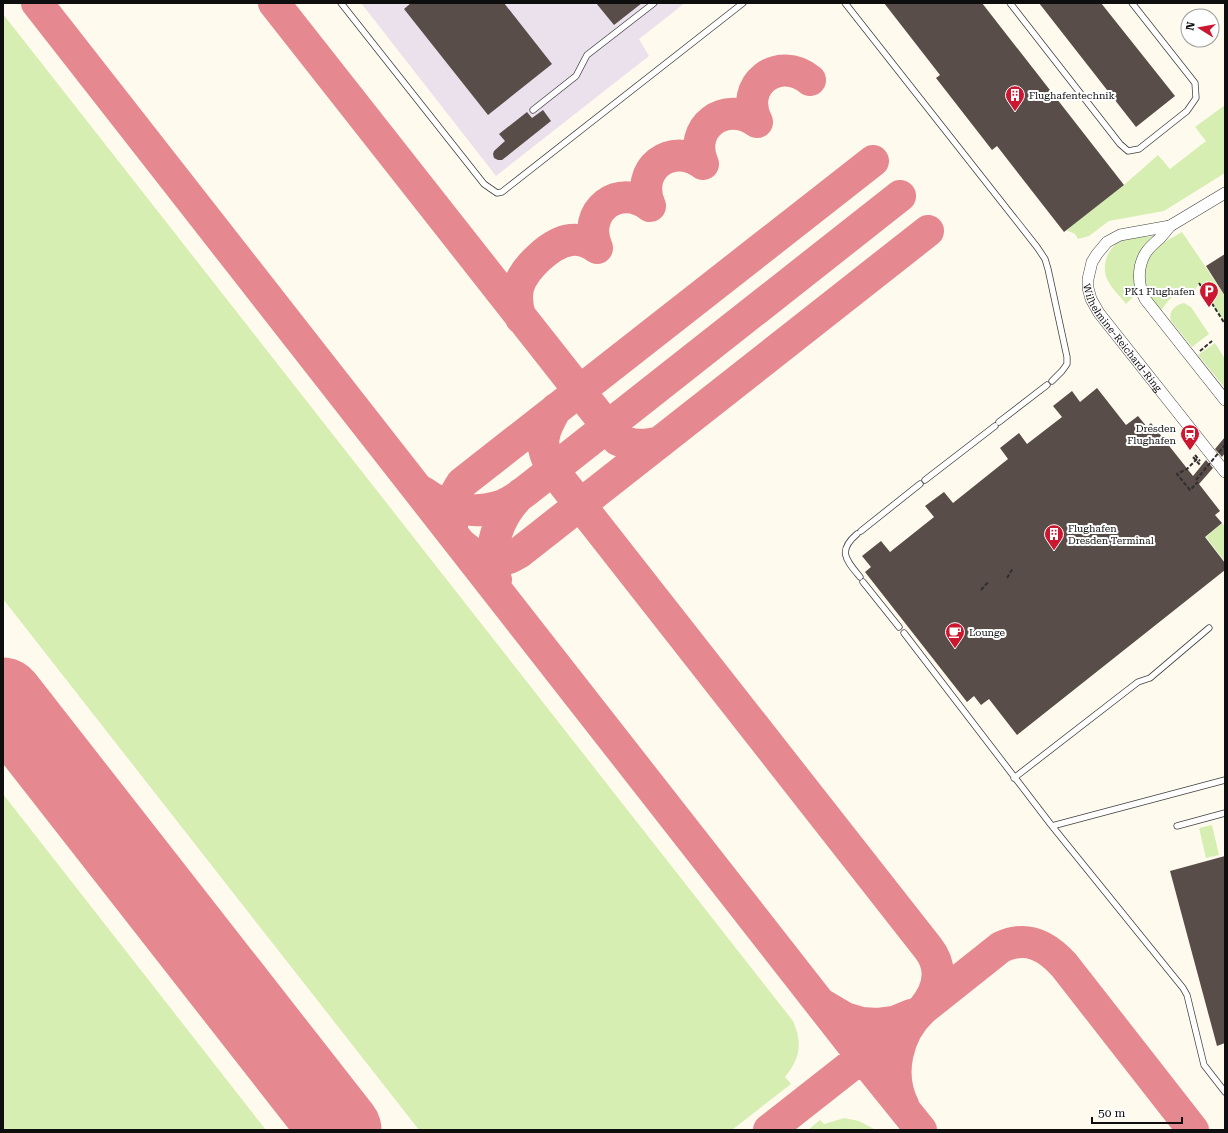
<svg xmlns="http://www.w3.org/2000/svg" width="1228" height="1133" font-family="'Roboto Serif',serif">
	<style>
		.industrial { fill: #ebe1ed }
		.green { fill: #d7eeb3 }
		.lines { fill: none; stroke-linecap: round; stroke-linejoin: round }
		.taxiway { stroke: #e6888f; stroke-width: 32 }
		.runway { stroke: #e6888f; stroke-width: 81 }
		.building { fill: #584d49 }
		.service-casing { stroke: #414141; stroke-width: 7 }
		.minor-casing { stroke: #414141; stroke-width: 12 }
		.path { stroke: #303030; stroke-width: 2; stroke-dasharray: 4 2; stroke-linecap: butt }
		.service { stroke: #fff; stroke-width: 5.5 }
		.minor { stroke: #fff; stroke-width: 11 }
		.path-bridge { stroke: #303030; stroke-width: 2; stroke-dasharray: 4 2; stroke-linecap: butt }
		.labels { text-anchor: middle; stroke-width: 4; stroke-linejoin: round; paint-order: stroke }
		.poi-label { font-size: 10px; fill: #0e0e0e; stroke: #fff; text-anchor: start }
		.street-label { font-size: 10px; fill: #0e0e0e; stroke: #fff }
	</style>
	<rect width="100%" height="100%" fill="#fffaee"/>
	<path class="industrial" d="M361 3H685L639 39 649 56 496 176Z"/>
	<path class="green" d="M3 14 793 1021C803 1044 800 1058 785 1077L791 1084 732 1130H419L3 599Z
		M1225 105V173L1164 211 1109 221 1089 236 1078 239 1075 234 1066 230 1124 185 1158 155 1170 169 1206 141 1195 127Z
		M1182 232 1205 266 1225 297V323L1199 283 1193 294C1174 290 1170 298 1160 312 1156 307 1150 301 1147 295 1139 277 1145 257 1160 245 1167 240 1175 236 1182 232Z
		M1155 236 1135 270 1133 297 1126 304C1120 296 1111 288 1107 279 1101 265 1108 247 1121 241 1130 237 1146 237 1155 236Z
		M1184 303 1191 307 1209 334 1192 347 1171 321C1168 311 1175 305 1184 303Z
		M1215 343 1225 359V388L1198 355Z
		M1222 523 1225 527V562L1206 537Z
		M3 794 266 1130H3Z
		M1212 825 1219 855 1206 858 1199 828Z
		M844 1118 859 1121 876 1130H808L820 1120 824 1124Z"/>
	<g class="lines">
		<path class="taxiway" d="M37 3 862 1057 921 1130
			M274 3 618 440C634 446 644 446 660 442
			M757 122C738 85 779 54 810 80
			M703 164C687 128 725 99 757 122
			M650 206C634 170 671 140 703 164
			M597 248C581 211 619 182 650 206
			M521 318C517 308 516 298 518 288 523 269 551 242 571 240 581 239 589 242 597 248
			M556 409C542 433 538 444 552 469L928 948C944 968 939 990 923 1009L769 1130
			M423 492C443 507 472 515 497 507 508 504 518 497 527 490L900 196
			M452 527C449 509 452 498 462 483L873 161
			M462 545C475 557 492 564 509 558 513 556 517 554 520 552L928 231
			M496 580C487 549 497 517 521 494
			M823 1005 845 1018 862 1023 878 1024 894 1022 911 1015
			M904 1107C887 1074 897 1033 923 1009L1001 947C1027 935 1047 946 1064 965L1193 1130"/>
		<path class="runway" d="M3 698 341 1130"/>
	</g>
	<path class="building" d="M411 3H504L552 64 488 115 404 9Z
		M596 3H642L614 25Z
		M884 3H982L1124 185 1064 232 997 146 992 150 936 78 940 75Z
		M1039 3H1101L1175 96 1136 127Z
		M543 110 551 121 502 160H498L494 158 493 154 494 151 505 141 499 134 527 112 532 118Z
		M1225 254V296L1206 266Z
		M1097 388 1126 425 1138 416 1147 427 1151 423 1193 476 1206 460 1213 468 1199 484 1220 511 1215 515 1222 523 1205 537 1225 563V570L1017 735 989 699 981 705 974 696 967 702 865 572 871 567 862 556 881 541 890 552 934 517 925 506 944 492 953 503 1008 459 1000 448 1019 433 1027 444 1062 417 1053 406 1072 391 1080 402Z
		M1225 437V453L1222 457 1215 449Z
		M1225 856V1043L1217 1046 1170 871Z"/>
	<g class="lines">
		<g class="service-casing">
			<path id="service" d="M341 3 484 184 497 193 502 192 507 188 743 3
				M845 3 1037 247 1045 259 1048 269 1067 357V364L1062 371 1052 381
				M1010 3 1120 144 1128 151 1139 149 1187 111 1196 98 1195 83 1132 3
				M533 110 576 76 587 55 654 3
				M999 422 1047 385
				M925 480 995 426
				M861 531 920 484
				M857 534C837 551 846 560 860 577
				M863 582 899 627
				M904 633 1052 826 1183 988 1187 995 1204 1065 1225 1092
				M1014 778 1138 682 1150 678 1209 628
				M1052 826 1225 780
				M1177 826 1225 813"/>
		</g>
		<g class="minor-casing">
			<g id="minor">
				<path id="s1" d="M1225 193 1170 226 1120 235 1107 242 1097 254 1092 262 1088 279V288L1091 299 1099 313 1225 472"/>
				<path d="M1170 226C1167 230 1164 234 1160 238 1155 243 1149 247 1145 254 1137 268 1138 286 1145 299L1225 400"/>
			</g>
		</g>
		<path class="path" d="M1199 283 1225 324
			M1200 351 1212 341
			M1195 455 1200 461
			M1193 457 1201 466
			M1197 459 1187 469 1177 474 1190 490 1198 482
			M1007 578 1013 568
			M981 590 989 581"/>
		<use href="#service" class="service"/>
		<use href="#minor" class="minor"/>
		<path class="path-bridge" d="M1196 480 1225 445"/>
	</g>
	<defs>
		<g id="building-pin" transform="scale(1)"><path d="M0 17L-7.5 6A9.5 9.5 0 1 1 7.5 6Z" fill="#cc1730" stroke="#fff"/><path d="M-4-6H4V6H1V3H-1V6H-4ZM-2.5-4.3h1.7v1.8h-1.7ZM.8-4.3h1.7v1.8H.8ZM-2.5-1h1.7V.8h-1.7ZM.8-1h1.7V.8H.8Z" fill="#fff"/></g>
		<g id="parking-pin" transform="scale(1)"><path d="M0 17L-7.5 6A9.5 9.5 0 1 1 7.5 6Z" fill="#cc1730" stroke="#fff"/><path d="M-3.5-5.5H1a3.5 3.5 0 0 1 0 7H-1V5.5H-3.5ZM-1-3.4V-.6H.8a1.4 1.4 0 0 0 0-2.8Z" fill="#fff"/></g>
		<g id="station-pin" transform="scale(1)"><path d="M0 17L-7.5 6A9.5 9.5 0 1 1 7.5 6Z" fill="#cc1730" stroke="#fff"/><path d="M-3-6H3Q5-6 5-4V2Q5 4 3 4L4.5 6H3L1.5 4h-3L-3 6H-4.5L-3 4Q-5 4-5 2V-4Q-5-6-3-6ZM-3.5-4v3h7v-3ZM-3.5 1v1.5H-2V1ZM2 1v1.5H3.5V1Z" fill="#fff"/></g>
		<g id="cafe-pin" transform="scale(1)"><path d="M0 17L-7.5 6A9.5 9.5 0 1 1 7.5 6Z" fill="#cc1730" stroke="#fff"/><path d="M-5.5-4.5H6V0H3Q3 3.5 0 3.5H-2.5Q-5.5 3.5-5.5 0ZM3-3.2v2h1.7v-2ZM-6 4.5H4V6H-6Z" fill="#fff"/></g>
	</defs>
	<g fill-rule="evenodd">
		<use href="#building-pin" x="1015" y="95"/>
		<use href="#parking-pin" x="1209" y="291"/>
		<use href="#station-pin" x="1190" y="434"/>
		<use href="#building-pin" x="1054" y="534"/>
		<use href="#cafe-pin" x="955" y="632"/>
	</g>
	<g class="labels">
		<g class="poi-label">
			<text x="1029" y="99">Flughafentechnik</text>
			<text x="1195" y="295" text-anchor="end">PK1 Flughafen</text>
			<text x="1176" y="432" text-anchor="end">Dresden<tspan x="1176" dy="12">Flughafen</tspan></text>
			<text x="1068" y="532">Flughafen<tspan x="1068" dy="12">Dresden Terminal</tspan></text>
			<text x="969" y="636">Lounge</text>
		</g>
		<g class="street-label">
			<text dy="4" stroke="none"><textPath href="#s1" startOffset="242">Wilhelmine-Reichard-Ring</textPath></text>
		</g>
	</g>
	<rect width="1228" height="1133" fill="none" stroke="#0e0e0e" stroke-width="8"/>
	<g transform="translate(1200 28) rotate(281)"><circle r="19" fill="#ffffff" stroke="#9f9f9f"/>
	<path d="M0-3L7 15L0 10L-7 15Z" fill="#cc1730"/>
	<text y="-6" font-size="11" font-weight="bold" text-anchor="middle" fill="#0e0e0e">N</text>
	</g>
	<path d="M1092 1117v6h90v-6" fill="none" stroke="#0e0e0e" stroke-width="2"/>
	<text x="1098" y="1117" font-size="12" fill="#0e0e0e" stroke="#ffffff" stroke-width="3" paint-order="stroke">50 m</text>
</svg>
